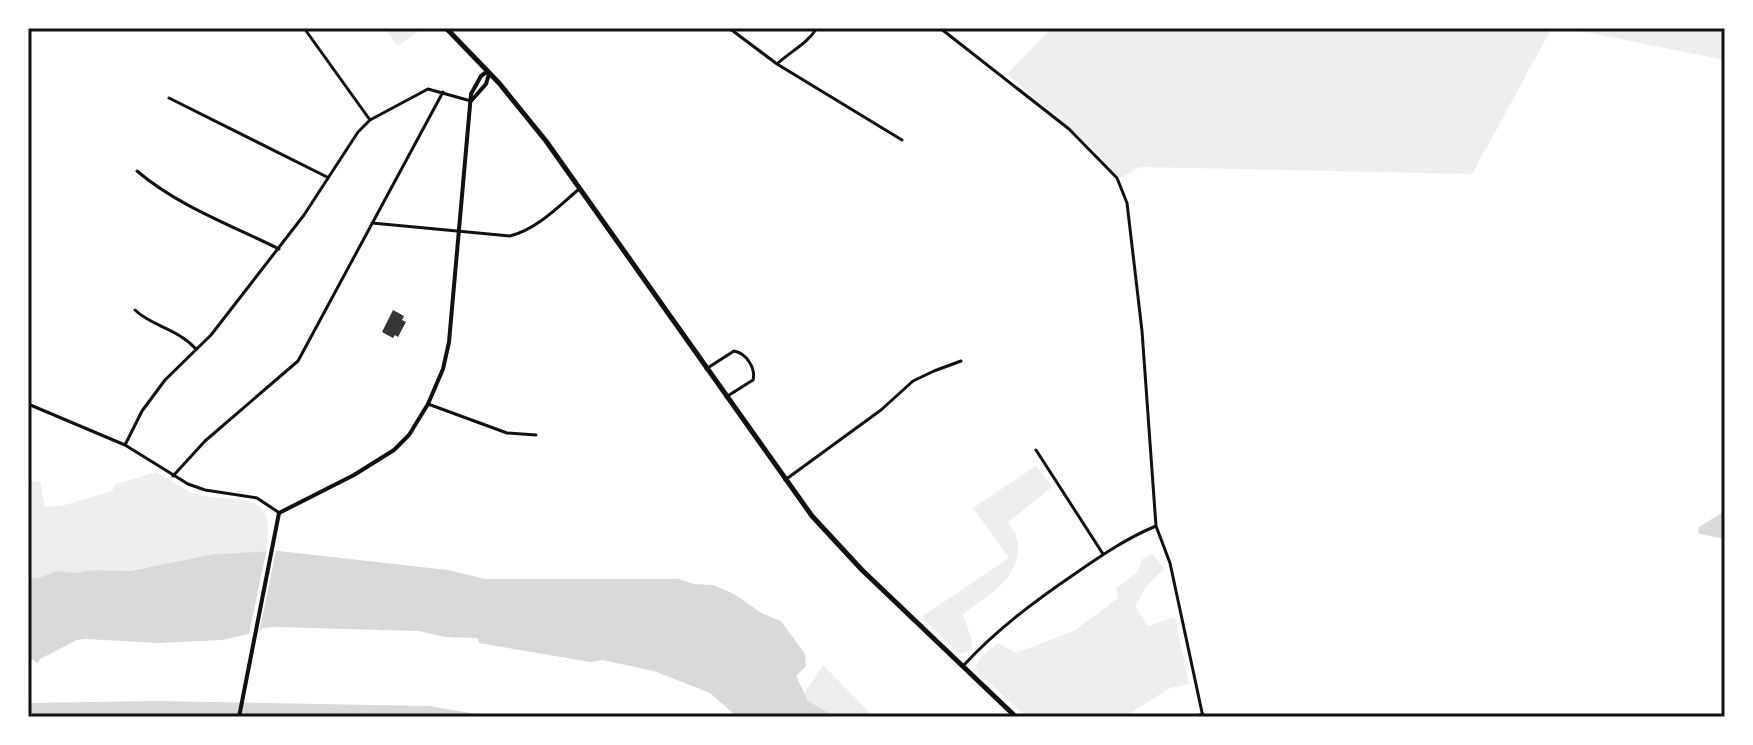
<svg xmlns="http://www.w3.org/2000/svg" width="1753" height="745" font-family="Inter,sans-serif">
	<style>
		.green { fill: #eee }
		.water { fill: #d9d9d9 }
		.pier { fill: #fff }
		.building { fill: #353535 }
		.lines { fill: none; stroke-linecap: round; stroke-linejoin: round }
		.minor { stroke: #111; stroke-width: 3 }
		.tertiary { stroke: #111; stroke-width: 4 }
		.secondary { stroke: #111; stroke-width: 5 }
		.neatline { fill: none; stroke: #111; stroke-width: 3 }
	</style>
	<rect width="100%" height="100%" fill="#fff"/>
	<path class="green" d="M384 28H415L419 31 398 46Z
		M1052 28H1552L1472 174 1140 167 1120 178 1100 155 1007 74Z
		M1566 28H1725V60Z
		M1036 466 1052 487 1008 522C1011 527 1016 534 1017 539 1024 577 988 595 963 614L972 641 971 650 960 654 924 620 923 616 1009 558 973 508Z
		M157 472C168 478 179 487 190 492 233 507 279 483 266 552L214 554 129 571 93 570 74 573 57 571 41 577 28 579V482L40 481 45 507 65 505 112 491 116 484Z
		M1153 554 1164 569 1149 583 1135 606 1148 626 1175 617 1189 684 1170 688 1124 717H1027L979 674 975 667 981 657 998 643 1016 653 1074 631 1118 598 1116 588 1138 572 1142 559Z
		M823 665 874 717H836L808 701 804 694Z"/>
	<path class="water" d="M1725 511V539L1700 534 1698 531 1699 527Z
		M279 551 448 570 485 579H678L694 584 713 585 734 594 763 614 781 621 805 654 806 666 796 676 808 701 836 717H737L710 693 654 671 602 660 590 662 479 643 478 638 445 637 419 631 276 627 262 628 261 631 222 640 159 643 85 639 77 640 40 659 38 663 28 657V579L41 577 57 571 74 573 93 570 130 571 214 554Z
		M154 701 429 706 495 717H28V703Z"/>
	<path class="pier" d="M277 547 259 633 249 634 267 548Z"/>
	<path class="building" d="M393 310 404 316 402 320 406 322 398 337 395 335 393 338 382 332Z"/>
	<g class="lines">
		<path class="minor" d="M304 28 370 120
			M729 28 777 64 902 140
			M940 28 1069 129 1117 178 1127 203 1142 331 1156 526 1170 563 1203 717
			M777 64C791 51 807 44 817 28
			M169 98 327 177
			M137 171C178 206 231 225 279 249
			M372 223 510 236C537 229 558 207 579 189
			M135 310C151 326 177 328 196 349
			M706 369 734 351C746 353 756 368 753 380L726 397
			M28 404 125 445 188 484 205 490 257 498 278 512
			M428 404 507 433 536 435
			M125 445 142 411 165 380 211 335 304 215 358 132 370 120 428 89 471 101
			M1036 450 1103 554
			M173 476 205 441 298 361 443 92
			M785 480 881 410 913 381 934 371 961 361
			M963 666C997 629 1035 601 1076 573 1102 555 1127 538 1156 526
			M1194 717 1203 714"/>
		<path class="tertiary" d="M471 101 486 84 489 74
			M239 717 279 513 354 475 394 450 409 435 428 404 443 369 449 342 471 94 481 76 488 71"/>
		<path class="secondary" d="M446 28 499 83 546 141 812 516 862 570 1016 717"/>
	</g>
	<rect width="1753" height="745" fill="none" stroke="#ffffff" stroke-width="60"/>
	<rect x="30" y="30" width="1693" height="685" class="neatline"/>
</svg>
